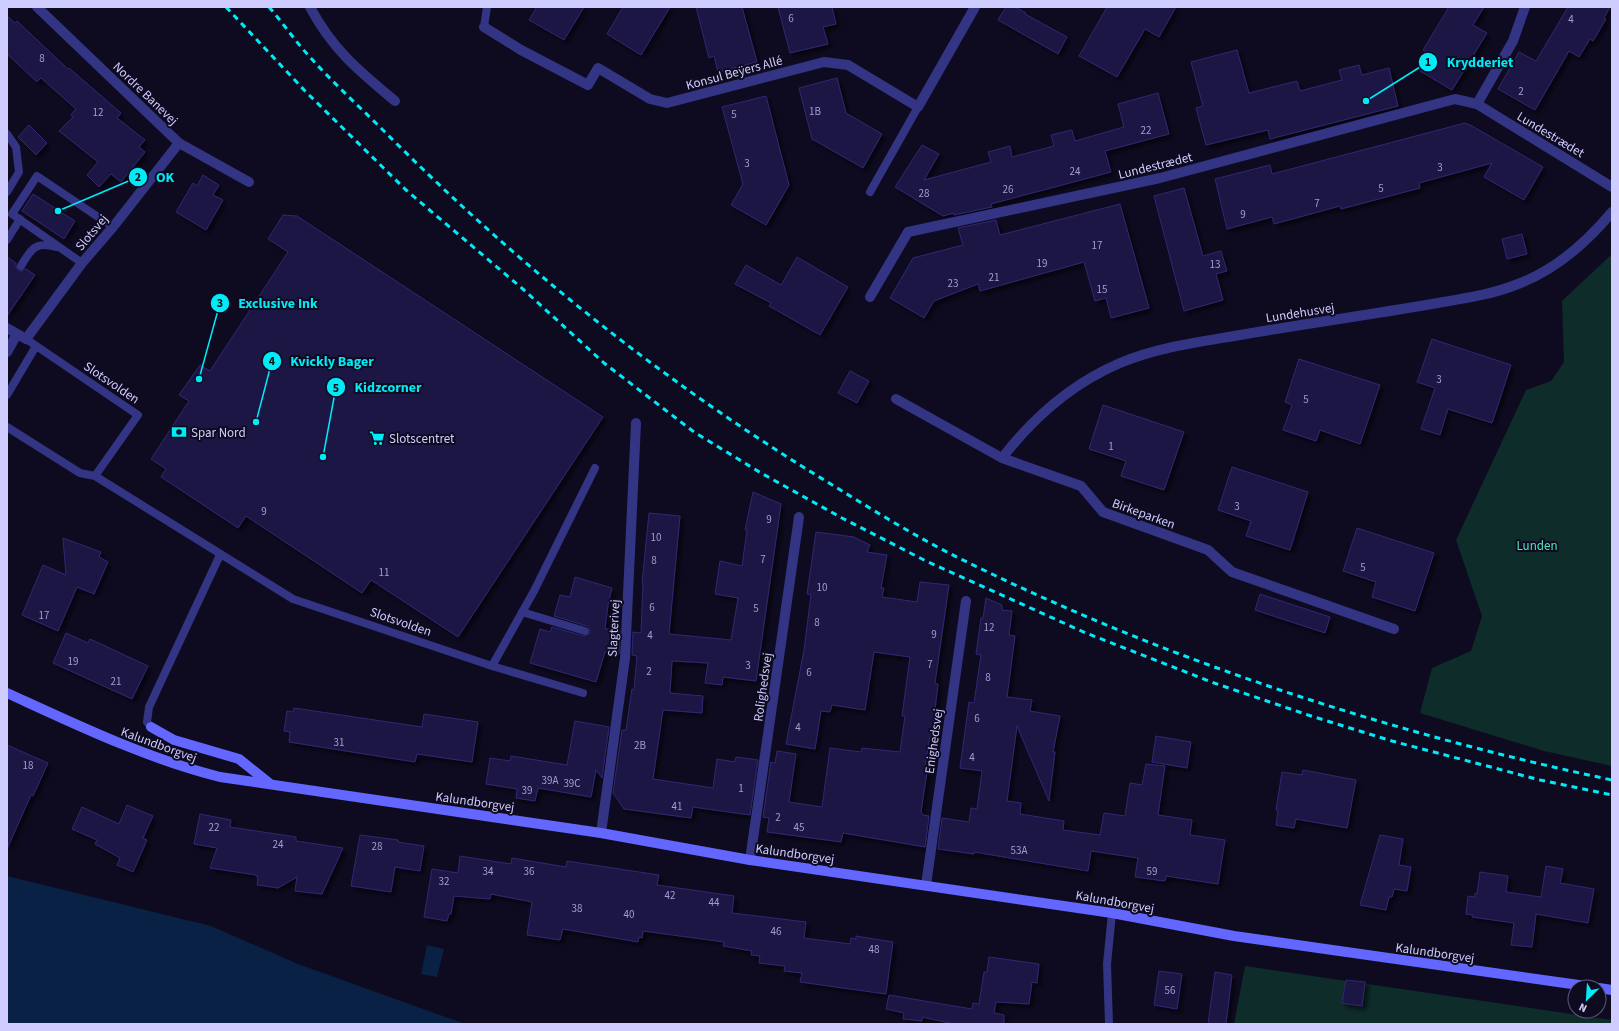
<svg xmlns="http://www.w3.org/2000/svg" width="1619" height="1031" font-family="'Source Sans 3',sans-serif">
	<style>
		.green { fill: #0e2c29 }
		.water { fill: #082144 }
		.building { fill: #1d1644; stroke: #322771; filter: url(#shadow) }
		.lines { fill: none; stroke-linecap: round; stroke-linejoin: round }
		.lane { stroke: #333484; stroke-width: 8 }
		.street { stroke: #333484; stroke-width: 10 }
		.secondary { stroke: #6367ff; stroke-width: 10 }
		.rail { stroke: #00ebf7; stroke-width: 3; stroke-dasharray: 6 5; stroke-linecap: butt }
		.labels { text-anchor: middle; stroke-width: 4; stroke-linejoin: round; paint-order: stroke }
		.number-label { font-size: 11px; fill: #a29ed0 }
		.street-label { font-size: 13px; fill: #cfccff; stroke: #0e0b21 }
		.poi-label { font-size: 13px; fill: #cfccff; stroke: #0e0b21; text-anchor: start }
		.park-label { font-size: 13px; fill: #50e7ba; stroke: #0e0b21 }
		.leader { fill: none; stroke: #00ebf7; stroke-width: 1.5 }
		.callout-dot { fill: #00ebf7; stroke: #0e0b21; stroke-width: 1.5 }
		.mark-label { font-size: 12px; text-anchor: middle; font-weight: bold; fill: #111 }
		.callout-label { font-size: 14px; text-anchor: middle; font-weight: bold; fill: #00ebf7; stroke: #0e0b21; stroke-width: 4; stroke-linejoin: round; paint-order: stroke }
	</style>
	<defs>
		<filter id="shadow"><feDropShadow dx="3.5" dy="3.5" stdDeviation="2" flood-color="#0009"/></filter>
	</defs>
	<rect width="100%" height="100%" fill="#0e0b21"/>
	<path class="green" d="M1612 254V766L1544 751 1420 713 1432 668 1471 651 1482 616 1456 540 1526 390 1551 381 1564 362 1562 301Z
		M1245 966 1612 1020V1024H1234Z"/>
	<path class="water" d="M7 876 211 926 298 964 465 1024H7Z
		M427 945 444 949 437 977 421 974Z"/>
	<path class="building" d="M537 7H584L564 40 529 20Z
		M623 7H670L641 55 607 34Z
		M696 7H742L757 62 718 72 714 56 709 58Z
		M778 7H832L836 24 823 27 828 44 790 53Z
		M1006 7H1015L1026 13 1025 14 1067 37 1058 54 998 20Z
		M1107 7H1176L1159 37 1145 29 1117 77 1079 56Z
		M1449 7H1484L1473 25 1487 33 1452 90 1420 71 1430 55 1423 50Z
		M1568 7H1610L1604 18 1606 19 1593 41 1590 39 1579 57 1569 51 1535 110 1498 89 1519 52 1536 61Z
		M7 16 15 23 17 21 68 69 69 68 121 113 117 118 145 140 139 147 145 152 121 182 111 174 99 187 87 175 98 162 59 131 73 117 71 115 76 109 41 78 37 82 7 54Z
		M1237 50 1249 93 1297 81 1300 91 1342 80 1339 70 1359 65 1362 75 1389 68 1398 106 1270 139 1268 130 1206 145 1196 108 1203 106 1191 62Z
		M837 78 846 113 882 134 863 168 812 139 799 88Z
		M1158 93 1169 134 1105 151 1111 172 991 204 992 207 954 215V213L943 216 895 187 922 145 939 154 924 180 991 162 988 152 1010 146 1012 157 1054 146 1051 135 1072 130 1075 141 1124 127 1118 104Z
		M766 96 789 185 766 225 731 205 743 184 722 107Z
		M1465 123 1472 126 1543 167 1524 200 1484 177 1492 163 1419 183 1420 188 1341 209 1340 206 1274 224 1272 217 1227 229 1215 179 1270 165 1272 174Z
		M29 125 47 143 36 155 18 137Z
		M203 175 219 185 213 195 223 200 206 230 176 212 193 183 197 186Z
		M1184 188 1203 256 1221 251 1227 271 1216 274 1223 300 1184 311 1154 196Z
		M33 194 75 221 64 239 22 211Z
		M1120 204 1149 308 1111 318 1106 298 1095 301 1084 262 980 291 978 284 934 301 924 318 890 298 913 258 963 245 958 228 996 220 1000 235Z
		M283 215 297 216 603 417 458 637 371 580 362 593 246 516 238 528 161 477 166 469 151 459 189 401 179 395 200 365 210 371 288 252 268 239Z
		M1522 234 1527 254 1507 259 1502 239Z
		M7 257 16 263V266L18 270 21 271 26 269 35 275 7 316Z
		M797 257 848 287 820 335 769 306 771 303 735 284 746 265 781 285Z
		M1432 339 1511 365 1492 423 1448 409 1440 435 1421 429 1435 388 1417 382Z
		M1299 359 1380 385 1360 444 1320 430 1316 441 1283 430 1292 405 1285 402Z
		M850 371 869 381 857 403 838 393Z
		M1103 405 1184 432 1164 490 1121 476 1126 461 1089 449Z
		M1232 467 1308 492 1290 550 1246 536 1251 521 1218 510Z
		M753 492 781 504 756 681 723 677 722 685 705 683 708 663 672 661 670 693 703 696 702 713 663 710 653 779 713 788 717 759 735 762 736 757 758 760 750 815 693 807 691 818 624 809 613 793 622 730H626L632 689 634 690 637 656 632 655 633 632 641 633 643 583H642L649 513 680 516 669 634 731 640 738 598 715 594 720 561 742 566 747 530H745Z
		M1357 528 1434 553 1415 611 1372 597 1376 582 1343 571Z
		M816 532 854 537 870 545 867 552 887 555 881 588H884L882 597 917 602 920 582 949 585 935 683 938 684 932 736H930L924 772H927L921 812 923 815 929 816 925 847 843 833 841 842 767 832 769 818 763 817 771 762 775 763 777 751 796 754 789 802 822 807 830 748 861 752 862 748 900 752 905 716H902L910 657 874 652 865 710 832 705 830 712 821 711 815 749 786 744 804 650 811 595 807 594Z
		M63 538 101 552 99 557 108 562 94 594 77 587 58 631 22 615 43 565 66 575Z
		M575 577 612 588 608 605 605 629 620 630 619 654 605 652 596 682 530 663 540 629 550 632 552 627 584 636 590 633V629L587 626 554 616 560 595 570 597Z
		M1260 594 1330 617 1325 633 1255 610Z
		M986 598 1002 605V610L1012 611 1009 635 1015 636 1007 697 1032 700 1030 711 1060 716 1053 752H1055L1049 801 1017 726 1007 801 1021 803 1020 814 1064 821 1063 830 1100 835 1104 813 1125 816 1130 783 1142 785 1146 764 1165 766 1158 815 1192 820 1190 835 1225 840 1218 884 1166 876 1165 881 1135 877 1138 858 1091 851 1088 871 974 852V854L938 849 942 818 969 822 971 808 977 809 982 771 960 768 969 702 974 703 981 655 976 654 981 618H983Z
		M66 633 88 643 90 639 148 666 132 699 53 663Z
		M294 708 422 727 424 714 478 722 472 762 417 754 415 762 289 742 290 732 284 731 287 711 293 712Z
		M575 721 609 727 602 778 596 770 591 797 538 788 535 801 516 798 517 789 486 784 490 758 510 761 511 756 567 765Z
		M1156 736 1191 742 1187 768 1152 762Z
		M7 745 48 763 33 796 31 795 7 849Z
		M1303 770 1356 780 1347 828 1296 819 1294 828 1276 825 1278 811 1276 810 1282 772 1302 775Z
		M127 805 153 816 143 838 147 840 133 872 117 865 120 858 95 844 97 840 72 829 82 807 119 824Z
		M200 814 231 820 230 827 296 837V841L343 848 322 894 295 891 297 877 278 888 257 885 258 877 256 876V875L210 868 217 848 194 844Z
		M360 835 398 840V842L424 846 420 871 395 867 391 892 351 886Z
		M1380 835 1403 839 1399 865 1411 867 1407 891 1394 889 1392 897H1389L1386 910 1360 905Z
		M460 856 511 864 512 858 566 867 567 861 659 875 657 885 734 896 732 913 806 922 804 938 850 944 851 938 856 939V936L893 942 886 994 800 982 802 973 784 971 785 966 759 963 760 956 751 955 752 951 723 946 724 942 643 931 642 938 639 937 638 942 563 929 560 940 527 935 532 902 491 894 490 899 454 896 451 914H449L447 921 424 917 432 869 458 873Z
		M1546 866 1563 869 1560 883 1594 889 1588 923 1536 914 1532 947 1511 945 1514 923 1472 917 1473 915 1466 914 1468 896 1475 897V893L1477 894 1480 872 1508 876 1506 892 1541 897Z
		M989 957 1039 964 1037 983 1032 982 1029 1004 996 1002 994 1013 1004 1015V1024H954L922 1017V1021L903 1019 904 1013 886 1009 889 995 972 1009 973 1003 979 1004 984 972H987Z
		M1159 971 1182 974 1177 1009 1154 1005Z
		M1215 972 1232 975 1226 1024H1208Z
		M1346 980 1365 982 1362 1006 1342 1003Z"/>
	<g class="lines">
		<path class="lane" d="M484 27 487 7
			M7 134 16 147 19 172 7 192
			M870 192 918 107
			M7 240 20 219
			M82 263 12 214 37 176 113 227
			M21 266C31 249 35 241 56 247
			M26 339 138 415 95 476 293 599 492 666 583 693
			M7 395 36 346
			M7 427 80 473 95 476
			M522 612 585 631
			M492 666 534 591 595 468
			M151 727 147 722 149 707 220 555
			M1109 1024 1107 964 1112 913"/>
		<path class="street" d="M37 7 179 143 249 182
			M310 7C332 49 359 71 395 101
			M484 27 521 50 588 85 598 68 650 99 667 103 824 62 848 65 918 107 975 7
			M1477 104 1513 41 1525 7
			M870 297 908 232 1160 178 1455 99 1477 104 1612 187
			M7 328 26 339 82 263 113 227 179 143
			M7 352 17 334
			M896 399 1002 458 1081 486 1103 512 1208 550 1232 572 1394 629
			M1002 458C1033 418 1073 383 1120 363 1159 347 1199 342 1240 335 1304 324 1368 315 1432 304 1461 299 1491 295 1518 284 1555 270 1587 242 1612 212
			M601 833 625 658 636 423
			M750 860 799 517
			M926 885 966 601"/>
		<path class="secondary" d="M7 693C77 725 145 758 220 777L601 833 750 860 1112 913 1234 936 1593 987
			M151 727 174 740 239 759 269 783
			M1599 988 1612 990"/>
		<path class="rail" d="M226 7 306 92 406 190 524 290 604 363 694 432 761 473 842 518 926 561 1086 633 1214 683 1308 715 1392 741 1540 780 1612 795
			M269 7C283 23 295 41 309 56 334 84 362 109 388 135 517 264 660 379 816 475 865 505 915 537 967 562 1171 662 1390 733 1612 780"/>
	</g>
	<defs>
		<g id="bank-bare" transform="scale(1.2)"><path d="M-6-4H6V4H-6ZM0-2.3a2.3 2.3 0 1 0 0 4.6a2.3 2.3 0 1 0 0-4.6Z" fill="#00ebf7" stroke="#0e0b21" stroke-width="2.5" paint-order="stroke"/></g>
		<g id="supermarket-bare" transform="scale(1.2)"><path d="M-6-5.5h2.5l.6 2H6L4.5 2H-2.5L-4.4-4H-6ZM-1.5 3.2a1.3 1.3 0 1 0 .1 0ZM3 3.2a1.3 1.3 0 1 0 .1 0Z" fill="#00ebf7" stroke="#0e0b21" stroke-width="2.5" paint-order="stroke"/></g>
	</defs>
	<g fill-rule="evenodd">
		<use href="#bank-bare" x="179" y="432"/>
		<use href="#supermarket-bare" x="377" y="438"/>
	</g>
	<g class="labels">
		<g class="number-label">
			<text x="791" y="22">6</text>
			<text x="1571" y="23">4</text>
			<text x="42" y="62">8</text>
			<text x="1521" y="95">2</text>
			<text x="815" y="115">1B</text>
			<text x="98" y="116">12</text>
			<text x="734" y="118">5</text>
			<text x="1146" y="134">22</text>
			<text x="747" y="167">3</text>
			<text x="1440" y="171">3</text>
			<text x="1075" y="175">24</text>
			<text x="1381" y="192">5</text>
			<text x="1008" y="193">26</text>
			<text x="924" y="197">28</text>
			<text x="1317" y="207">7</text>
			<text x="1243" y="218">9</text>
			<text x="1097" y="249">17</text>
			<text x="1042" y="267">19</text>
			<text x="1215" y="268">13</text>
			<text x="994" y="281">21</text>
			<text x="953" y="287">23</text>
			<text x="1102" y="293">15</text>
			<text x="1439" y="383">3</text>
			<text x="1306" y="403">5</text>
			<text x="1111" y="450">1</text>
			<text x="1237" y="510">3</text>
			<text x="264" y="515">9</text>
			<text x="769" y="523">9</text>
			<text x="656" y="541">10</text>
			<text x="763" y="563">7</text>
			<text x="654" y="564">8</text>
			<text x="1363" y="571">5</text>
			<text x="384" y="576">11</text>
			<text x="822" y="591">10</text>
			<text x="652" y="611">6</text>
			<text x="756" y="612">5</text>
			<text x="44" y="619">17</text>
			<text x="817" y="626">8</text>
			<text x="989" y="631">12</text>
			<text x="934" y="638">9</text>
			<text x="650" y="639">4</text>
			<text x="73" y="665">19</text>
			<text x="930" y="668">7</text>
			<text x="748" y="669">3</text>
			<text x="649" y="675">2</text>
			<text x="809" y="676">6</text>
			<text x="988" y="681">8</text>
			<text x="116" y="685">21</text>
			<text x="977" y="722">6</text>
			<text x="798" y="731">4</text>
			<text x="339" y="746">31</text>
			<text x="640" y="749">2B</text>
			<text x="972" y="761">4</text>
			<text x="28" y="769">18</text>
			<text x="550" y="784">39A</text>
			<text x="572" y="787">39C</text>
			<text x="741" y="792">1</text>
			<text x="527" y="794">39</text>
			<text x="677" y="810">41</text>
			<text x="778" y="821">2</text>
			<text x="214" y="831">22</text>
			<text x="799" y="831">45</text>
			<text x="278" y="848">24</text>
			<text x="377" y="850">28</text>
			<text x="1019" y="854">53A</text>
			<text x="488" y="875">34</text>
			<text x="529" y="875">36</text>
			<text x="1152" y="875">59</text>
			<text x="444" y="885">32</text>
			<text x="670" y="899">42</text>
			<text x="714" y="906">44</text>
			<text x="577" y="912">38</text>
			<text x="629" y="918">40</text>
			<text x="776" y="935">46</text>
			<text x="874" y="953">48</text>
			<text x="1170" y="994">56</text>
		</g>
		<g class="street-label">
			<text transform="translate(734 72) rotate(-15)" y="5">Konsul Beÿers Allé</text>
			<text transform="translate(146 93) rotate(44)" y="5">Nordre Banevej</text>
			<text transform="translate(1551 134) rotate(31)" y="5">Lundestrædet</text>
			<text transform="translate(1155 165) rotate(-14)" y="5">Lundestrædet</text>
			<text transform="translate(91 232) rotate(-50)" y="5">Slotsvej</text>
			<text transform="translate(1300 312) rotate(-9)" y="5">Lundehusvej</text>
			<text transform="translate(112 382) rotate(34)" y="5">Slotsvolden</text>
			<text transform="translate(1144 513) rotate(20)" y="5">Birkeparken</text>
			<text transform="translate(401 621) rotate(19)" y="5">Slotsvolden</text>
			<text transform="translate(613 628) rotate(-87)" y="5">Slagterivej</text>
			<text transform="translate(762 687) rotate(-82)" y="5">Rolighedsvej</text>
			<text transform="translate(933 741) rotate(-82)" y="5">Enighedsvej</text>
			<text transform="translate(159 744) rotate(20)" y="5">Kalundborgvej</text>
			<text transform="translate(475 801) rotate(8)" y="5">Kalundborgvej</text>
			<text transform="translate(795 853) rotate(8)" y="5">Kalundborgvej</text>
			<text transform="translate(1115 901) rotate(10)" y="5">Kalundborgvej</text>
			<text transform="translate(1435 952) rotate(8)" y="5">Kalundborgvej</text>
		</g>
		<g class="poi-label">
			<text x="191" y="437">Spar Nord</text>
			<text x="389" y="443">Slotscentret</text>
		</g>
		<g class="park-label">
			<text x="1537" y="550">Lunden</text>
		</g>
	</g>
	<path class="leader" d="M1366 101L1428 62M58 211L138 177M199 379L220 303M256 422L272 361M323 457L336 387"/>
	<g class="callout-dot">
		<circle cx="1366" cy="101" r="4"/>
		<circle cx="58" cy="211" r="4"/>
		<circle cx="199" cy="379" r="4"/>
		<circle cx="256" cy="422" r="4"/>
		<circle cx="323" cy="457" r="4"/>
		<circle cx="1428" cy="62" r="10"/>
		<circle cx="138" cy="177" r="10"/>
		<circle cx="220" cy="303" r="10"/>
		<circle cx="272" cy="361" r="10"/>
		<circle cx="336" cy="387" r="10"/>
	</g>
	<g class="mark-label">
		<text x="1428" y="66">1</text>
		<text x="138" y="181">2</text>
		<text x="220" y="307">3</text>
		<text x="272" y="365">4</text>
		<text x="336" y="392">5</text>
	</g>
	<g class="callout-label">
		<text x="1480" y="67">Krydderiet</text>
		<text x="165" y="182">OK</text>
		<text x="278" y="308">Exclusive Ink</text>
		<text x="332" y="366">Kvickly Bager</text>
		<text x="388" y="392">Kidzcorner</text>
	</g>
	<rect width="1619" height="1031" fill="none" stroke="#cfccff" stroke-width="16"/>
	<g transform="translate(1587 999) rotate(205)"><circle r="19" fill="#0e0b21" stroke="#5b587a"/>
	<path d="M0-3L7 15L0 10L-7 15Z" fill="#00ebf7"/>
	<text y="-6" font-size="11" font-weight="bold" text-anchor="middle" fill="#cfccff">N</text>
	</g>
</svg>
